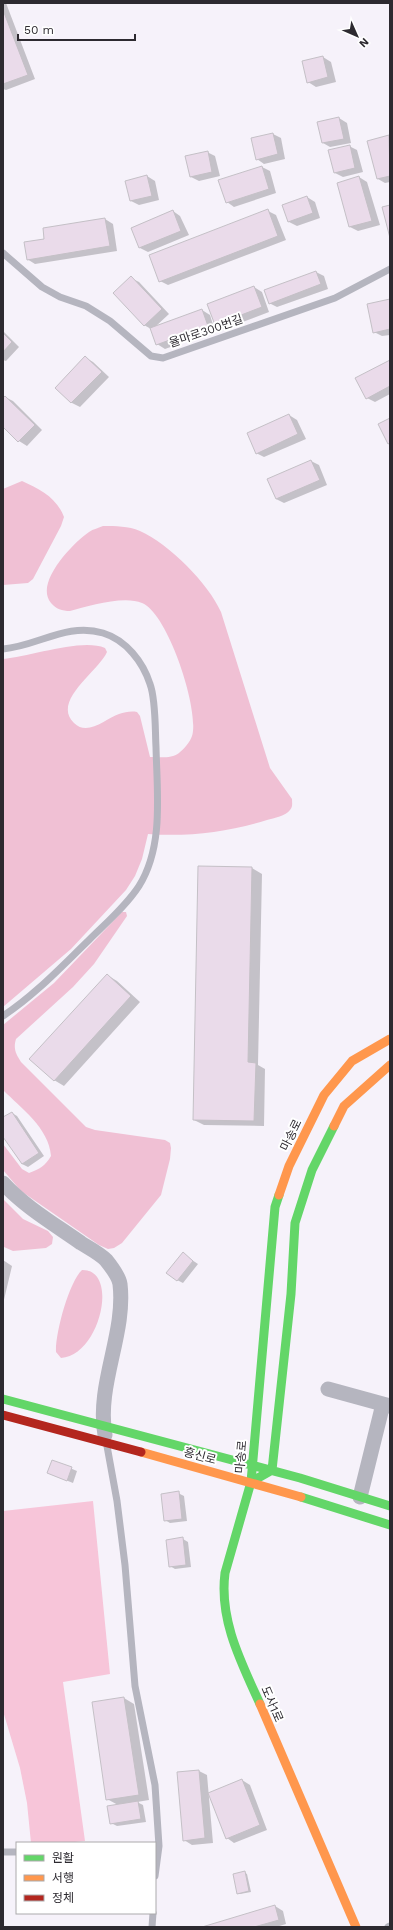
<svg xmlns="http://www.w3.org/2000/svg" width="393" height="1930" font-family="'Work Sans','Noto Sans KR',sans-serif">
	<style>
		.green { fill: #f7c5d9 }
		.forest { fill: #f0c0d4 }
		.shadow { fill: #0003 }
		.building { fill: #eadbea; stroke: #c4c0c6 }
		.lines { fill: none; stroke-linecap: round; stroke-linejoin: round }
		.lane { stroke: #b5b5bf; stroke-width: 7 }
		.street { stroke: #b5b5bf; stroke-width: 15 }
		.fast { stroke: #63d668; stroke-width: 9 }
		.slow { stroke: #ff974d; stroke-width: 9 }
		.jam { stroke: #b3261e; stroke-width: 9 }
		.labels { text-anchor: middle; stroke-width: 4; stroke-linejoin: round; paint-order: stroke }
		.street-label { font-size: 12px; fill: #2d2a30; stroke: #fff }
	</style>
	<rect width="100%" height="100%" fill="#f6f2fa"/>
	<path class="green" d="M93 1501 110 1674 63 1682 85 1841 65 1843H31L27 1803 20 1768 3 1711V1511Z"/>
	<path class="forest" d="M22 481C40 489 57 498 64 517L61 526 33 579 28 583 3 585V489Z
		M103 526C116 526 128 526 140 531 169 544 208 583 221 612L270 768 292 799C292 803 293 807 290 810 286 816 274 818 267 820 228 832 189 837 148 834L142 859 135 876 126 890 71 949 3 1007V659C30 657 81 638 105 648L107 652C99 671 51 701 74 723 88 737 106 718 119 714 125 712 131 711 137 712L140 716 150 757C159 757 171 759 179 753 184 749 190 742 192 736 200 711 168 613 142 603 124 595 88 606 70 611 62 611 56 609 51 603 34 583 73 543 89 532 93 529 99 528 103 526Z
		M122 912H126L127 916 94 964 73 987 16 1039C13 1049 16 1054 21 1062L86 1127 95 1130 165 1140 170 1143 171 1148 170 1159 161 1195 122 1243 114 1248 108 1249 99 1245 21 1191 3 1170V1144L22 1169 29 1173C40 1169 45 1166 51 1156 49 1128 21 1108 3 1090V1025L54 983Z
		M3 1199 23 1219 48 1231 53 1237 52 1244 46 1248 13 1251 4 1247Z
		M82 1270C120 1269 100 1356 61 1358L56 1352C55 1334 69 1282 82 1270Z"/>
	<path class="shadow" d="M3 3H6L35 79 6 90 3 89Z
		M323 57 331 62 336 82 316 87 308 82Z
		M339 118 347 123 351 143 330 147 323 143Z
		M273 134 281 138 285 159 264 164 257 159Z
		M389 136 390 182 385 183 378 179 368 142Z
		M349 146 357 150 363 172 343 177 335 173Z
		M207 152 215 156 220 176 199 181 191 177Z
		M262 167 270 171 276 193 234 207 227 202Z
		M147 176 155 181 159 200 139 205 131 201Z
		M359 177 367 182 380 225 358 231 350 227Z
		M307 197 315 202 320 218 297 226 289 222 283 206Z
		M173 211 180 216 189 235 148 252 140 248 132 228Z
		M268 211 276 215 286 240 168 285 160 281Z
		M105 219 113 224 117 251 35 264 27 259 46 240Z
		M316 272 324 276 328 289 277 307 269 303Z
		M131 278 139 282 169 314 155 327 202 310 210 315 215 331 165 349 157 344 151 329 144 325Z
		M254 287 262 292 269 312 224 329 216 324Z
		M390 300V335L382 336 374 332Z
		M3 331 19 347 6 361 3 360Z
		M86 358 93 362 109 377 80 407 72 403 57 388Z
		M390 361V394L375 402 367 398Z
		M5 397 13 401 42 430 27 446 19 441 3 425V399Z
		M289 415 297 420 306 439 264 457 256 453Z
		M311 461 319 465 327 485 284 503 276 499Z
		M252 868 262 874 258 1065 265 1069 264 1126 204 1125 194 1120Z
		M107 975 117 981 140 1002 64 1086 54 1080Z
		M12 1113 17 1116 44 1156 28 1167 22 1164 3 1135V1119Z
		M183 1254 198 1264 183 1283 177 1280Z
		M3 1260 12 1266 3 1304Z
		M53 1461 77 1471 73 1483 48 1473Z
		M178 1493 184 1496 187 1521 170 1523 165 1520Z
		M183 1539 188 1542 191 1567 175 1569 170 1566Z
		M124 1698 134 1704 149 1800 137 1802 143 1805 146 1822 117 1826 111 1823 118 1805 107 1799Z
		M199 1771 207 1775 213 1843 192 1845 184 1840Z
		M242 1780 250 1785 267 1830 234 1843 227 1838Z
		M244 1872 247 1874 251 1892 240 1894 238 1893Z
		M275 1906 283 1911 286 1924 276 1927H205Z"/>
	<path class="building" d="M3 10 28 75 3 84Z
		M323 56 328 77 307 83 302 61Z
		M339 117 344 139 322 143 317 122Z
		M273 133 278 154 256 160 251 138Z
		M389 135 390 176 377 179 367 141Z
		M350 145 355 168 334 173 328 150Z
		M208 151 212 172 190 177 185 156Z
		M262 166 269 189 226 203 218 180Z
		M147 175 152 196 130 201 125 181Z
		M359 176 372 221 349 227 337 183Z
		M307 196 313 213 288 222 282 205Z
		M390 205V238L382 207Z
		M268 209 278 236 159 282 149 255Z
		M173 210 181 231 139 248 131 228Z
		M105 218 110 246 27 260 24 242 44 239 43 228Z
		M316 271 321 284 269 304 264 290Z
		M131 276 162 309 144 326 113 293Z
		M254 286 262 307 215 325 207 304Z
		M390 299V329L373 333 367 304Z
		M202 309 208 326 156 345 150 328Z
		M3 333 12 342 3 352Z
		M85 356 102 372 71 403 55 388Z
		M390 360V386L366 399 355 378Z
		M5 396 35 425 18 442 3 427V398Z
		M289 414 298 434 256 454 247 433Z
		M390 418V443L388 444 378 424Z
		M311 460 320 480 276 499 267 479Z
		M198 866 252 867 248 1062 256 1063 254 1121 193 1120Z
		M107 974 131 996 54 1081 29 1059Z
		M12 1112 39 1153 22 1164 3 1137V1117Z
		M183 1252 193 1261 177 1281 166 1273Z
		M52 1460 72 1467 67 1481 47 1473Z
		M179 1491 182 1519 164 1521 161 1494Z
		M183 1537 186 1565 169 1567 166 1540Z
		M124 1697 139 1795 106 1800 92 1702Z
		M199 1770 205 1838 183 1841 177 1772Z
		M242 1779 260 1825 226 1839 208 1793Z
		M138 1801 141 1819 110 1824 107 1806Z
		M245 1871 249 1891 237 1894 233 1874Z
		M275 1905 279 1920 254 1927H202Z"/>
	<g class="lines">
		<path class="lane" d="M3 253 42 287 60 297 86 306 110 321 151 356 163 358 335 298 390 269
			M3 649C38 646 67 622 103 633 126 640 143 662 150 684 156 700 155 730 156 747 157 793 164 846 139 886 126 906 106 923 89 940 62 966 35 995 3 1016
			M107 1446 117 1501 125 1565 135 1686 155 1785 159 1846 155 1876
			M3 1852H17
			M152 1927 153 1913
			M388 1927 390 1926"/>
		<path class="street" d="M3 1183C25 1207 54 1224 81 1243 89 1248 99 1253 106 1260 110 1265 119 1277 120 1284 126 1334 96 1385 105 1435
			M328 1389 390 1406
			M360 1497 383 1404"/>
		<path class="fast" d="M3 1399 300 1478 390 1506
			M251 1482 272 1470 291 1294 295 1223 312 1170 334 1126
			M301 1497 390 1525
			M260 1704C241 1662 219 1620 225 1573L251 1482 275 1207 279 1195"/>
		<path class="slow" d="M334 1126 344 1106 390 1065
			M279 1195 289 1166 324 1095 352 1061 390 1039
			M141 1452 301 1497
			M260 1704 356 1927"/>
		<path class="jam" d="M3 1415 141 1452"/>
	</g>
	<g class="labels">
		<g class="street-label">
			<text transform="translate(206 331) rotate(-19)" y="4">율마로300번길</text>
			<text transform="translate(291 1135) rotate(-64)" y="4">마송로</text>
			<text transform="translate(200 1456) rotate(15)" y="4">흥신로</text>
			<text transform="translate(241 1457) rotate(-85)" y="4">마송로</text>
			<text transform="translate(272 1704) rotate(67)" y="4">도사1로</text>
		</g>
	</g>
	<rect width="393" height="1930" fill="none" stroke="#2d2a30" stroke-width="8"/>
	<rect x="16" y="1842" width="140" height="72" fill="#ffffff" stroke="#abaaac"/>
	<rect x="24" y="1855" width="20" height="6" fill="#63d668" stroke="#abaaac"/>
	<text x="52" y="1862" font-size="12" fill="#2d2a30">원활</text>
	<rect x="24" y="1875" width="20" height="6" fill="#ff974d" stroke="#abaaac"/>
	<text x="52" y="1882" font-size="12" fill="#2d2a30">서행</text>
	<rect x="24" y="1895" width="20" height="6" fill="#b3261e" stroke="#abaaac"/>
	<text x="52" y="1902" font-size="12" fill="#2d2a30">정체</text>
	<g transform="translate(357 36) rotate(135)" stroke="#ffffff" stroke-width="3" paint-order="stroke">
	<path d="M0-3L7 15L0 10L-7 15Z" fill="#2d2a30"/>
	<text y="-6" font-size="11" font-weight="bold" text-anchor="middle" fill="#2d2a30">N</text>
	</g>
	<path d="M18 34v6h117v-6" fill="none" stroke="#2d2a30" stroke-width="2"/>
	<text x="24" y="34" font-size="12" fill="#2d2a30" stroke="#ffffff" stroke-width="3" paint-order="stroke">50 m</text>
</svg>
